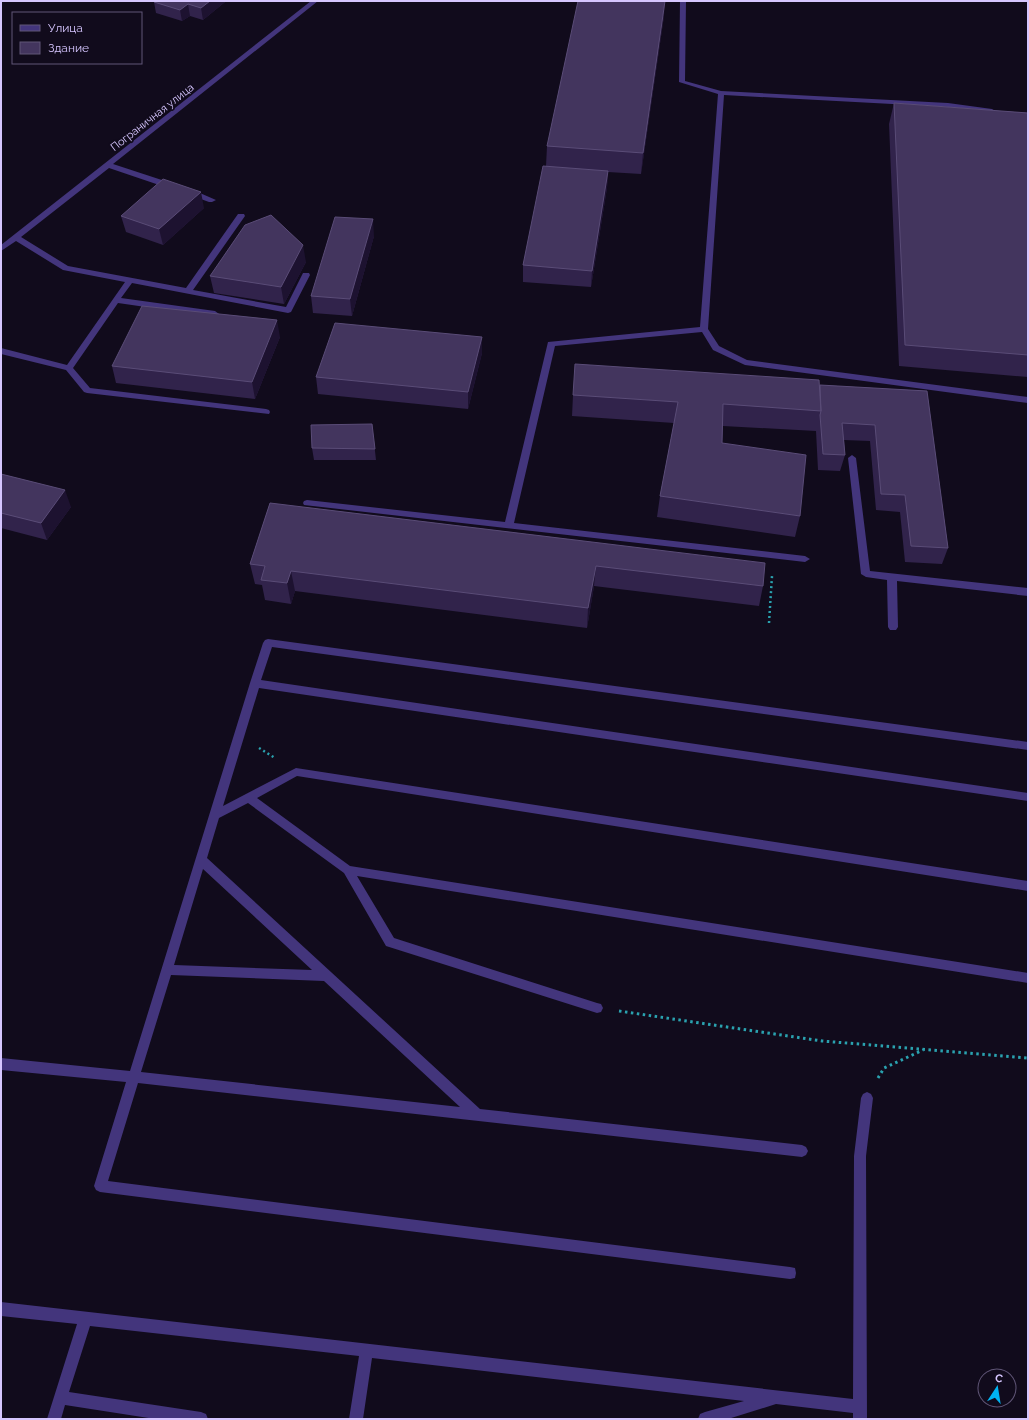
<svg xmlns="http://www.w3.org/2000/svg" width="1029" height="1420" font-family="Raleway,sans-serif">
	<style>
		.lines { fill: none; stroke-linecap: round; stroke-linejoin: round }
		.path-far1 { stroke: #2aa2af; stroke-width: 2.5; stroke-dasharray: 2 3; stroke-linecap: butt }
		.path { stroke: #2aa2af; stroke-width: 3; stroke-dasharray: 2.5 3.5; stroke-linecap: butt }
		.minor { fill: #43357c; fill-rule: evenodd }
		.wall { fill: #31234b }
		.shaded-wall { fill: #1d1230 }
		.building { fill: #43355e; stroke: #5a4c77 }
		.labels { text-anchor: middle; stroke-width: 3.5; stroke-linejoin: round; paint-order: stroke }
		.far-street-label { font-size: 11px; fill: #d6c6ff; stroke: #110b1c }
	</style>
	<rect width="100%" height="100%" fill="#110b1c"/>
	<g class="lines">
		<path class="path-far1" d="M769 623 772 576
			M259 748 275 758"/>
		<path class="path" d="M619 1011 822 1041 1028 1058
			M878 1078 884 1068 923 1050"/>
		<path class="minor" d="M311 1H318L113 164 174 184V188H168L109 168 21 237 68 266 186 288 238 214H244L245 216 193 290 286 307 303 273H309L310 275 291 312 288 313 132 283 121 298 215 311 219 314 215 317 118 303 73 368 90 388 266 409 269 410 270 412 269 414 87 393 84 392 66 370 1 354V348L67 365 125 282 63 270 16 241 1 251V245Z
			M680 1H686L685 81 721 91 948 103 992 109 995 111 992 113 948 107 724 95 708 329 719 346 747 360 1028 397V403L745 365 713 350 702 332 555 346 514 523 805 556 810 559 805 562 304 505 303 503 304 501 307 500 505 522 548 342 700 327 718 94 679 82Z
			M187 190H193L216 200 212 202H209L187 194Z
			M852 455 856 458 870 571 1028 588V596L897 581 898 627 896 630H890L888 627 887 580 866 577 861 574 848 458Z
			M268 639 1028 742V750L272 647 261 680 1028 793V801L259 688 223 806 296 768 1028 881V891L297 776 257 798 350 866 1028 973V983L357 876 394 938 597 1003 601 1004 603 1008 601 1012 597 1013 386 946 344 873 248 803 219 818 207 858 480 1109 802 1145 806 1147 808 1151 806 1155 802 1157 138 1083 108 1181 790 1267 795 1268 796 1273 795 1278 790 1279 100 1192 96 1190 94 1186 126 1082 1 1070V1058L130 1071 250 683 263 643 265 640ZM203 869 312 970 174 965ZM171 975 324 981 460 1107 141 1072Z
			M867 1092 871 1094 873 1098 866 1156 867 1419H853V1413L776 1404 728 1419H698L700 1414 705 1412 744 1401 372 1358 363 1419H349L359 1356 90 1326 69 1392 201 1412 206 1414 208 1419H155L65 1405 61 1419H47L77 1324 1 1316V1302L853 1399 854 1156 861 1098 863 1094Z"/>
	</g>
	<path class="wall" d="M155 1H225V2L203 20 190 16 182 21 156 13 154 2Z
		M664 16 641 174 608 172 607 188 591 287 523 282V265L546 166 547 146Z
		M894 103 1028 113V377L899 366 889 124Z
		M204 208 163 245 126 232 121 216Z
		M374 236 352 316 313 313 311 296Z
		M306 262 284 304 214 293 210 276Z
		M280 337 255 399 116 383 112 366Z
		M482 337V353L468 409 318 394 316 377Z
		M820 385 927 391 948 548 942 564 905 562 900 512 876 510 870 441 844 440 845 455 840 471 818 470 816 431 723 426 722 443 800 516 795 537 657 517 660 496 674 423 572 416 573 395Z
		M372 424 376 460H314L312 448Z
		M1 474 71 507 47 540 1 528Z
		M270 503 763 586 759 606 594 586 587 628 295 591 291 604 265 600 262 585 255 584 250 564Z"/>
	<path class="shaded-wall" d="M210 1H225V2L203 20 201 8Z
		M665 1 664 16 641 174 643 153Z
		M188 4 190 16 182 21 180 10Z
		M608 171 607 188 591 287 592 271Z
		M201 192 204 208 163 245 159 229Z
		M373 219 374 236 352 316 350 299Z
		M303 245 306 262 284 304 281 287Z
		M277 320 280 337 255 399 252 382Z
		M482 337V353L468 409V392Z
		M65 490 71 507 47 540 41 523Z
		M596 566 594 586 587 628 588 608Z
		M291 571 295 591 291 604 287 583Z"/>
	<path class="building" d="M155 1H210L201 8 188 4 180 10 154 2Z
		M578 1H665L643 153 547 146Z
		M894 103 1028 113V355L905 345Z
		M543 166 608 171 592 271 523 265Z
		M163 179 201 192 159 229 121 216Z
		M271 215 303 245 281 287 210 276 245 225Z
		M335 217 373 219 350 299 311 296Z
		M142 306 277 320 252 382 112 366Z
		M335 323 482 337 468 392 316 377Z
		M575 364 819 380 821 411 723 404 722 443 806 455 800 516 660 496 678 402 573 395Z
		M820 385 927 391 948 548 911 546 905 495 881 494 875 425 842 423 845 455 823 454 820 415 821 411Z
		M372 424 375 449 312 448 311 425Z
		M1 474 65 490 41 523 1 513Z
		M270 503 765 563 763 586 596 566 588 608 291 571 287 583 261 580 265 566 250 564Z"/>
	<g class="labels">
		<g class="far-street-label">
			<text transform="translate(152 117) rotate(-38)" y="4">Пограничная улица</text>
		</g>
	</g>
	<rect width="1029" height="1420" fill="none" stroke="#d6c6ff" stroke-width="4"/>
	<rect x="12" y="12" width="130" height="52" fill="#110b1c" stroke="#605677"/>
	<rect x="20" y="25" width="20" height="6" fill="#43357c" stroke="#605677"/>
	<text x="48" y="32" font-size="12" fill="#d6c6ff">Улица</text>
	<rect x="20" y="42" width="20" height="12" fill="#43355e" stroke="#605677"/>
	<text x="48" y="52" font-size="12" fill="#d6c6ff">Здание</text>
	<g transform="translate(997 1388) rotate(12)"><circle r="19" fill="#110b1c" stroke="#605677"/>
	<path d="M0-3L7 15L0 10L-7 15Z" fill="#00b3f1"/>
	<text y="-6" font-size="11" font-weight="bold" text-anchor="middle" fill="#d6c6ff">С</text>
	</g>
</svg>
